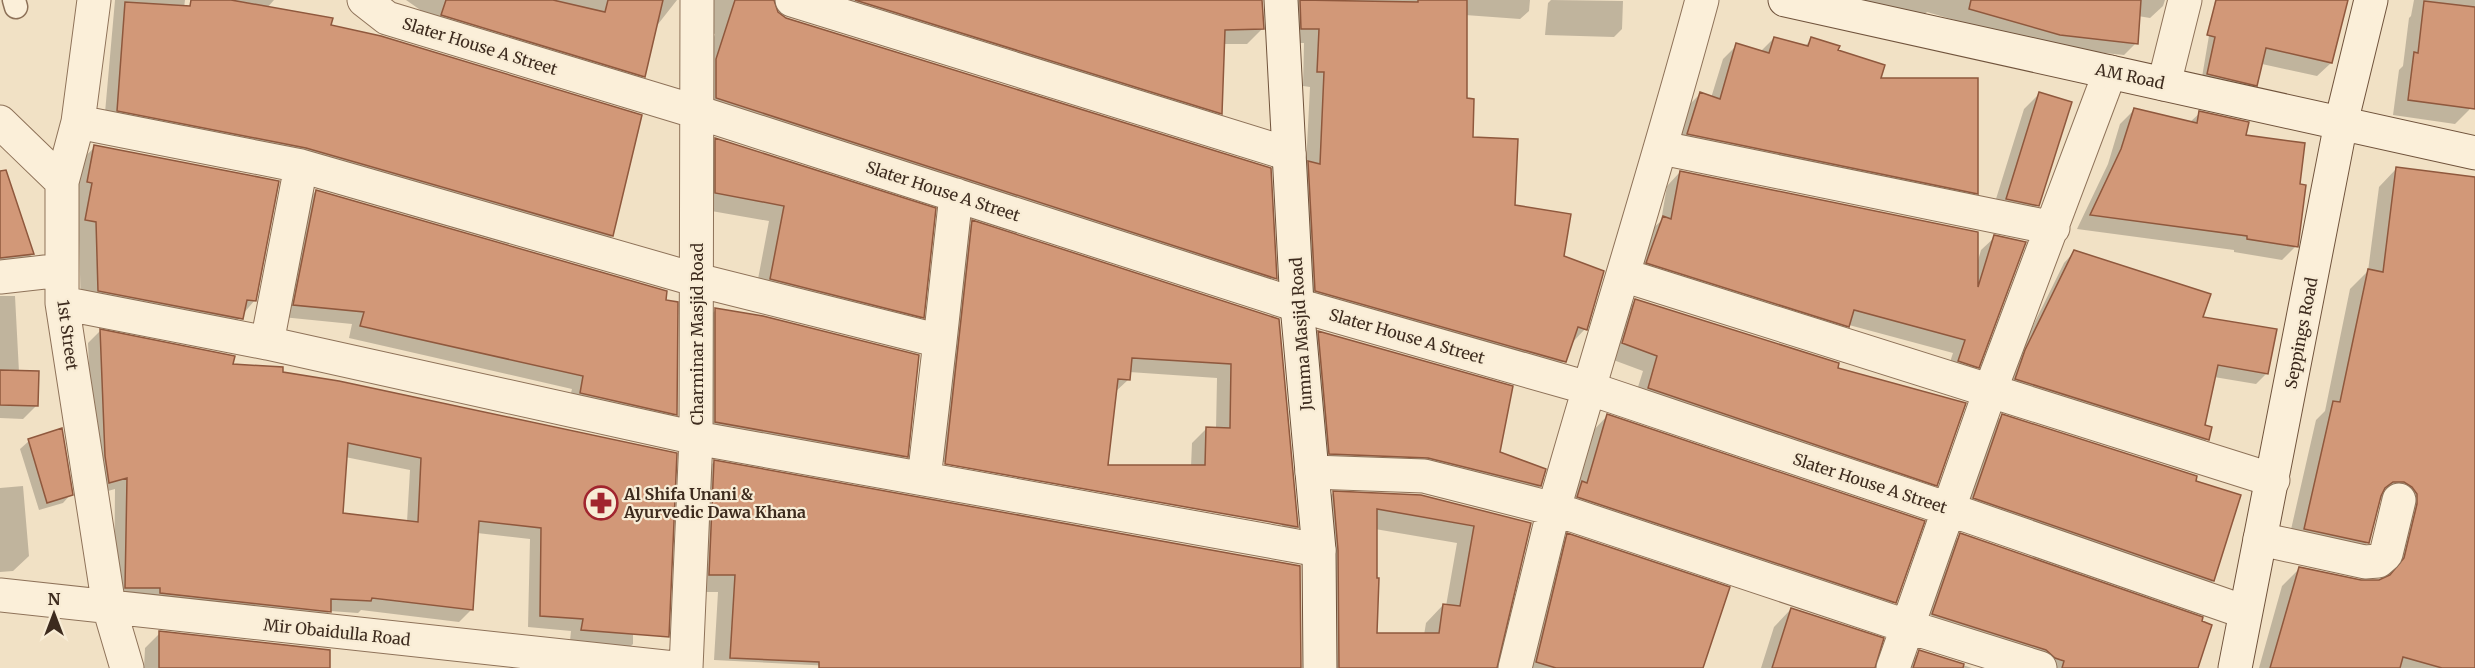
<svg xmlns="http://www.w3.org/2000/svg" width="2475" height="668" font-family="Merriweather,serif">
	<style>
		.shadow { fill: #0003; fill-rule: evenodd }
		.building { fill: #d29878; stroke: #8f583d; stroke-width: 1.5; fill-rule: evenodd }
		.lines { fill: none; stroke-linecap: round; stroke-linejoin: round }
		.lane-casing { stroke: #8e7259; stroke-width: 25 }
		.street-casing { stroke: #8e7259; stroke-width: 35 }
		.secondary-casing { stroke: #70533c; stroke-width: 35 }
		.lane { stroke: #fbefd9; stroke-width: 22 }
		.street { stroke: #fbefd9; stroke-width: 33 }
		.secondary { stroke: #fbefd9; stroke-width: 33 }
		.labels { text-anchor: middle; stroke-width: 4.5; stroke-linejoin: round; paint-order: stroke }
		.street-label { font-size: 16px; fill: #3d2b1e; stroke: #f8ecd5 }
		.poi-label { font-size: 16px; font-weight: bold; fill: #3d2b1e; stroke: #f8ecd5; text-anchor: start }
	</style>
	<rect width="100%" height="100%" fill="#f1e1c5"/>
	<path class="shadow" d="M115 0H185L181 32 209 0H274L267 8 330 27 612 236 598 249 104 124Z
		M406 0H677L655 28 644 76 629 91 465 41Z
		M693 0H772L777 13 1275 278 1261 293 701 113V75L715 34 701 30Z
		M793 0H1261L1262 29 1247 44H1223L1221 113 1206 128Z
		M1277 0H1530L1529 11 1520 19 1465 15V100L1472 138 1514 207 1562 257 1585 329 1570 345 1564 361 1549 376 1301 305 1294 177 1306 165 1310 87 1303 86 1304 43H1287Z
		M1551 0 1623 1 1622 29 1614 37 1545 35 1548 3Z
		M1859 0H2165L2163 6 2150 18 2138 16 2136 43 2124 55 2047 47 1927 12 1922 17Z
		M2215 0H2347L2331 63 2317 76 2262 64 2256 85 2242 98 2200 89Z
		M2414 0H2475V80L2471 108 2455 124 2393 115 2399 70 2403 66 2409 18 2411 16Z
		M1774 38 1804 47 1812 39 1836 51 1879 79 1976 193 1963 207 1674 147 1686 108 1700 94 1711 98 1723 59 1737 45 1760 52Z
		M2040 93 2038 205 2022 221 1991 215 2024 109Z
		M2134 110 2190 122 2200 113 2298 186 2296 246 2282 260 2234 252V250L2077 229 2108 164 2120 124Z
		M716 139 922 317 907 333 755 295 769 221 700 209V155Z
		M95 147 255 300 224 336 81 308 79 240 68 238 77 164Z
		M2396 169 2475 182V668H2259L2282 586 2300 568 2361 582 2380 581 2387 578 2400 523 2386 499H2378L2368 542 2350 560 2287 547 2316 420 2325 411 2350 289 2368 271 2379 187Z
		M1680 172 1977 264 1981 250 1995 237 1977 367 1964 380 1946 374 1953 353 1849 325 1835 339 1634 276 1650 231 1661 221 1667 186Z
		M0 180 32 254 19 267 0 269Z
		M316 191 665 301 676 414 663 427 568 405 572 389 349 338 352 324 282 317 303 204Z
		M973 222 1278 320 1297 527 1282 541 931 478 958 236ZM1129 372 1217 378 1216 429 1207 428 1192 443 1191 467 1106 466 1114 393 1129 379ZM938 461 1282 523V526L937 464Z
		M2074 252 2201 318 2267 373 2256 384 2214 377 2203 426 2207 439 2197 450 2005 389 2015 362 2064 263Z
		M0 296H15L19 372 37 405 23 419 0 418Z
		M1636 300 1836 369 1936 485 1921 500 1633 403 1643 371 1608 358 1621 315Z
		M716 310 906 456 893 470 702 435V323Z
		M100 331 231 365 675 454 633 605V644L621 656 569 651 571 631 528 627 530 539 477 533 471 610 459 622 361 610 358 613 330 611 317 623 114 599 115 489 97 494 93 469 88 343ZM345 457 410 470 407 522 341 514Z
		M1319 332 1498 453 1540 486 1526 499 1316 467 1305 346Z
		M1607 416 1895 602 1878 619 1561 514 1591 433Z
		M2002 416 2239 496 2213 581 2201 592 1962 509 1990 428Z
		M29 441 71 494 63 503 39 510 20 449Z
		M714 462 1300 668H871L714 660 718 592H692L697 479Z
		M23 486 29 556 13 571 0 572V488Z
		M1333 493 1530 524 1495 668H1322L1316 511ZM1375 529 1457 543 1446 606 1443 605 1426 623 1424 635H1376Z
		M1568 535 1702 668H1522L1550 553Z
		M1961 535 2196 668H2029L1915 632 1943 552Z
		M1791 609 1874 668H1761L1774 627Z
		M160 633 328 668H144L145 648Z
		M1920 652 1972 668H1903Z"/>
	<path class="building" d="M191 0H231L333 18 331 25 381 36 642 115 613 236 306 148 117 111 125 2 190 6Z
		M446 0H553L605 12 608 0H663L645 77 441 15Z
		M735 0H774L778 12 786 18 1271 168 1277 279 716 98V59Z
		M855 0H1262L1264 29 1225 30 1222 114Z
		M1300 0 1418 2V0H1467V98L1474 99 1473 137 1518 139 1515 205 1571 214 1564 256 1604 271 1587 330 1578 327 1566 362 1315 291 1308 161 1320 164 1324 72H1317L1319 29H1301Z
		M1971 0H2141L2138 44 2060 35 1969 9Z
		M2216 0H2348L2332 63 2266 48 2257 86 2207 74 2215 37 2207 35Z
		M2424 1 2475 7V109L2408 100 2414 52 2418 53Z
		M1774 37 1808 46 1811 37 1840 46 1838 50 1885 65 1881 78H1978V194L1687 134 1700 92 1720 99 1736 43 1769 53Z
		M2039 92 2072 102 2039 206 2006 199Z
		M2134 108 2197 123 2199 111 2249 122 2246 135 2305 143 2300 184 2306 185 2298 247 2247 239V236L2090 215 2121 149Z
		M715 138 936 208 924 318 770 279 784 206 715 193Z
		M94 145 279 181 256 301 247 300 243 319 98 291 96 222 85 220 92 183 87 182Z
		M2396 167 2475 177V668H2442L2403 657 2400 668H2270L2299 567 2361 580H2379L2390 575 2404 558 2417 504V494L2412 487 2404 482H2393L2385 488 2381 496 2369 543 2304 529 2333 401 2340 402 2368 269 2383 272Z
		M6 170 34 254 0 258V171Z
		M1680 171 1978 232V287L1994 235 2026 242 1979 368 1958 361 1965 340 1854 310 1849 327 1646 263 1663 216 1671 219Z
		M316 190 667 291 666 300 678 302 677 415 580 393 583 376 360 326 364 312 293 305Z
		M972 220 1279 319 1298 527 945 464ZM1132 358 1231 364 1230 428 1206 427 1205 465H1108L1118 379 1130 380Z
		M2074 250 2211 294 2203 317 2277 329 2268 374 2218 365 2205 425 2212 427 2209 440 2015 379 2025 350Z
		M1635 299 1839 363 1838 368 1966 403 1937 486 1648 388 1657 356 1622 343Z
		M715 308 763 316 919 355 908 457 715 422Z
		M100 329 235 356 233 364 283 367V372L339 381 677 453 669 637 581 630 583 619 540 616 541 528 479 521 473 610 372 598 371 601 331 599V612L160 593V588H125L127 478 109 483 105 456ZM348 443 421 458 418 522 343 513Z
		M1318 331 1513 386 1500 452 1546 469 1541 486 1428 458 1329 454Z
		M0 370 39 371 38 406 0 405Z
		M1607 414 1925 521 1896 603 1577 497 1582 481 1587 483Z
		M2002 414 2197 476 2196 481 2241 495 2214 581 1973 498Z
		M62 428 73 495 47 503 28 439Z
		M714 460 1300 566 1301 668H819V662L730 658 735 575H709Z
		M1333 491 1421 495 1531 523 1497 668H1339L1338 550ZM1377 509 1474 526 1460 606 1443 604 1439 633H1377L1379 578H1377Z
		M1567 533 1730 587 1703 668H1556L1536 662Z
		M1960 533 2203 617 2202 621 2212 625 2198 668H2062L2064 661 2055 658 2046 650 1932 614Z
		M1791 608 1884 638 1875 668H1772Z
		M159 631 330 650V668H159Z
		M1919 650 1964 664 1963 668H1913Z"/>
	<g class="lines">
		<g class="lane-casing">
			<path id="lane" d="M14 0 16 7"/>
		</g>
		<g class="street-casing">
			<path id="street" d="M94 0 78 122 62 182V303L109 607 127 668
				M364 0 387 18 697 112 1297 305 1588 388 1948 509 2245 612
				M792 0 1289 154
				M2164 84 2185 0
				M0 122 62 182
				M78 122 301 166 697 280 940 341 924 479
				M1662 148 2053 228
				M1623 275 2273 480
				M0 277 62 270
				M62 303 267 343 696 438 1319 550
				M940 341 956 195
				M267 343 301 166
				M1312 472 1424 476 1554 509C1602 339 1656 171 1702 0
				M2260 539 2365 562 2378 561 2386 554 2399 500
				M0 595 674 668
				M686 668 696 438 697 0
				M1515 668 1554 509 1906 626 2040 668
				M1893 668 1990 391 2110 72"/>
		</g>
		<g class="secondary-casing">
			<path id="secondary" d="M1281 0 1297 305 1319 550 1320 668
				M1785 0 2475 153
				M2235 668 2341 123 2371 0"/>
		</g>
		<use href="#lane" class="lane"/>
		<use href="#street" class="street"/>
		<use href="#secondary" class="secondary"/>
	</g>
	<defs>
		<g id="pharmacy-ring" transform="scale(1.725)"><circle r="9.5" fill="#f8ecd5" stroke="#a1252e" stroke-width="1.5"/><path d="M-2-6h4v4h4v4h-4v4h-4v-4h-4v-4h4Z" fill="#a1252e"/></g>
	</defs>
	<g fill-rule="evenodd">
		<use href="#pharmacy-ring" x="601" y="503"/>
	</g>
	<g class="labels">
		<g class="street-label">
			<text transform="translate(480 46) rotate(17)" y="6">Slater House A Street</text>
			<text transform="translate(2130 76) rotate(12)" y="6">AM Road</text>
			<text transform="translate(943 191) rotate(18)" y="6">Slater House A Street</text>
			<text transform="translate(2301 333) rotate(-79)" y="6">Seppings Road</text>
			<text transform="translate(697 334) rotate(-90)" y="6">Charminar Masjid Road</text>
			<text transform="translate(1301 334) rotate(-94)" y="6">Jumma Masjid Road</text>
			<text transform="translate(68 335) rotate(82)" y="6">1st Street</text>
			<text transform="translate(1407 336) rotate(16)" y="6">Slater House A Street</text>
			<text transform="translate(1870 483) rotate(18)" y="6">Slater House A Street</text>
			<text transform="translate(337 632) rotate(6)" y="6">Mir Obaidulla Road</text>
		</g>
		<g class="poi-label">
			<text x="624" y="500">Al Shifa Unani &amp;<tspan x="624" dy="18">Ayurvedic Dawa Khana</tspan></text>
		</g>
	</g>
	<g transform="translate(54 614)" stroke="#f8ecd5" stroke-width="4.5" paint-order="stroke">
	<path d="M0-4.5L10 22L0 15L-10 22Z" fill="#3d2b1e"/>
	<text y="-9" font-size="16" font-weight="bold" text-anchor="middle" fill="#3d2b1e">N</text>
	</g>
</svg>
